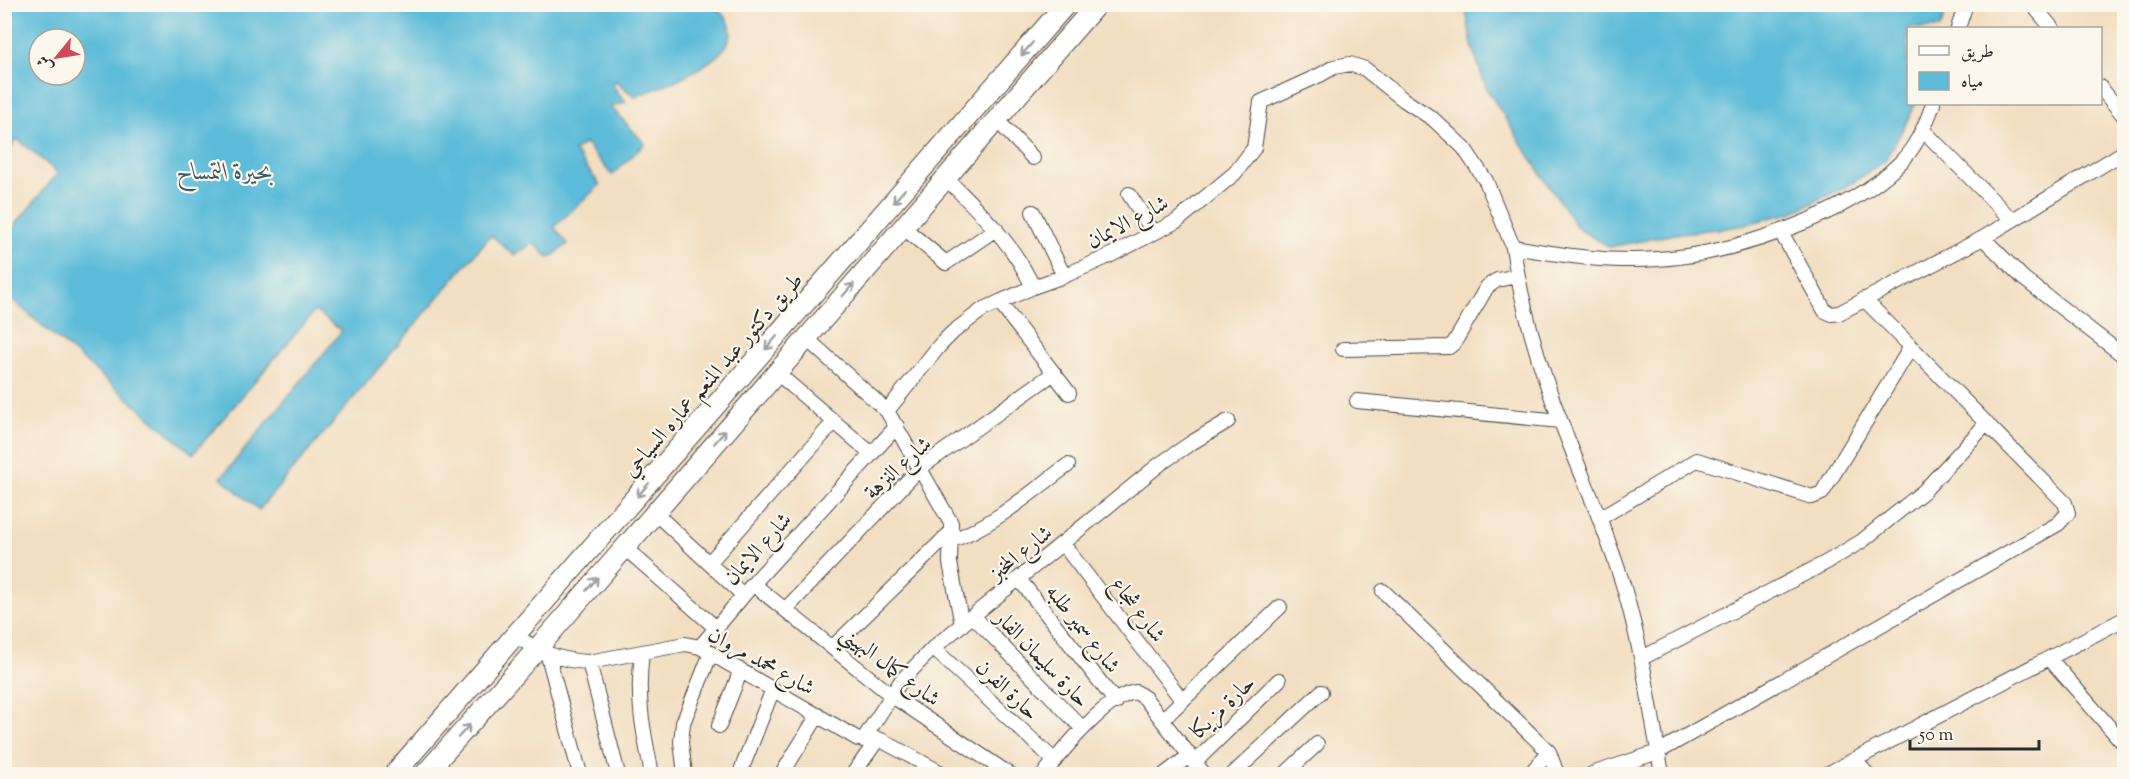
<svg xmlns="http://www.w3.org/2000/svg" width="2129" height="779" font-family="'Sorts Mill Goudy',Amiri,serif">
	<style>
		.water { fill: #5bbbd9; stroke: #437382; stroke-width: 1.5; fill-rule: evenodd }
		.lines { fill: none; stroke-linecap: round; stroke-linejoin: round }
		.street-casing { stroke: #494642; stroke-width: 16 }
		.secondary-casing { stroke: #494642; stroke-width: 22 }
		.street { stroke: #fff; stroke-width: 14 }
		.secondary { stroke: #fff; stroke-width: 20 }
		.oneway { stroke: #a0a0a0 }
		.labels { text-anchor: middle; stroke-width: 4.5; stroke-linejoin: round; paint-order: stroke }
		.street-label { font-size: 22px; fill: #2b2b2b; stroke: #fbf7ec }
		.water-label { font-size: 24px; font-style: italic; fill: #3c5d68; stroke: #fbf7ec }
	</style>
	<rect width="100%" height="100%" fill="#fbf7ec"/>
	<filter id="ink" filterUnits="userSpaceOnUse"><feTurbulence type="fractalNoise" baseFrequency=".0167" numOctaves="2"/><feDisplacementMap in="SourceGraphic" scale="12" xChannelSelector="R" yChannelSelector="G"/><feConvolveMatrix kernelMatrix="1 2 1 2 8 2 1 2 1" color-interpolation-filters="sRGB"/></filter>
	<filter id="wash" filterUnits="userSpaceOnUse"><feTurbulence type="fractalNoise" baseFrequency=".008" numOctaves="4" result="noise"/><feDisplacementMap in="SourceGraphic" scale="24" xChannelSelector="R" yChannelSelector="G"/><feGaussianBlur stdDeviation="1.35" result="paint"/><feColorMatrix in="noise" values="0 0 0 0 0 0 0 0 0 0 0 0 0 0 0 0 0 1.4 0 .05"/><feComposite in="paint" operator="in"/></filter>
	<g filter="url(#wash)">
		<rect width="100%" height="100%" fill="#f2dec1"/>
		<path class="water" d="M712 5C716 9 725 15 728 21 748 58 658 87 635 97L616 81 612 85 626 102 611 107 645 144 612 175 585 143 574 151 600 185 554 227 568 244 549 258 533 243 514 255 491 235 259 510 221 478 342 331 315 311 193 454 5 294V237L58 173 17 139 5 154V5ZM39 39H75V75H39Z
			M1465 5V4L1949 5 1940 28H1908V104H1915L1910 116 1885 161 1846 187 1793 212 1734 227 1681 233 1610 247 1578 229 1541 174 1486 88 1472 45Z"/>
	</g>
	<g filter="url(#ink)">
		<g class="lines">
			<g class="street-casing">
				<path id="street" d="M2032 4 2052 28
					M1958 28 1966 4
					M2100 87 2124 116
					M997 120 1033 158
					M1924 131 2012 220
					M946 178C980 213 1012 241 1033 287
					M1129 194 1154 233
					M1033 212 1064 276
					M903 227 946 263 996 229
					M1781 232 1825 311 1832 314 1839 313 1983 238 2124 152
					M1983 238 2023 278 2124 356
					M1513 247C1521 304 1540 369 1561 422 1582 477 1607 531 1624 588 1642 649 1651 712 1662 774
					M999 302 1069 393
					M806 338 887 411 951 523 950 563 962 625
					M1343 349 1449 347 1454 343 1487 287 1497 280 1517 276
					M777 373 872 454
					M1357 401 1560 421
					M887 411 940 345 953 332 982 310 1033 287 1064 276 1109 256 1177 221 1235 173 1254 148 1261 102 1320 75 1334 67 1350 64 1365 69 1404 100 1433 119 1464 148 1486 181 1513 247C1561 255 1609 263 1658 259 1733 254 1847 216 1900 163 1917 146 1926 125 1933 104
					M654 512 743 595
					M1600 518 1697 460 1806 495 1812 497 1822 493 1911 347
					M950 541C995 525 1031 492 1068 465
					M1063 544 1182 700
					M624 547 716 628
					M709 563 834 422
					M1019 579 1116 702
					M753 584 891 695 1009 774
					M1383 591 1549 752 1557 774
					M785 610 920 468 1054 373
					M973 616 1083 729
					M516 636C540 652 560 661 589 662L685 644 700 647 858 739 881 740 943 774
					M700 647 753 584 897 426
					M833 647 952 531
					M933 648 1055 761
					M642 653C636 699 643 730 652 774
					M548 656 580 774
					M1642 658 1827 562 1862 541 1924 491 1987 423
					M2049 658 2124 744
					M589 662 618 774
					M1162 720 1280 607
					M719 726 741 670
					M863 740 901 681 933 648 1160 464 1191 443 1228 421
					M1855 760 1867 774
					M1194 763 1279 680
					M742 768 773 689
					M685 774 681 742 683 723 711 653
					M782 774 818 715
					M853 774 878 739
					M1044 774C1060 753 1109 694 1136 692L1145 698 1204 774
					M1165 774 1189 756
					M1233 774 1321 692
					M1285 774 1317 744
					M1530 774 1549 752
					M1592 774 1658 752 2058 524 2068 513 2065 503 1864 299
					M1827 774 2124 619"/>
			</g>
			<g class="secondary-casing">
				<path id="secondary" d="M394 774 1066 4
					M425 774 536 650 1097 4"/>
			</g>
			<use href="#street" class="street"/>
			<use href="#secondary" class="secondary"/>
		</g>
		<defs><path id="oneway-shaft" d="M-6 0H5M1.5-3L5.5 0L1.5 3" fill="none" stroke-width="1.6" stroke-linecap="round" stroke-linejoin="round" transform="scale(1.5)"/></defs>
		<g class="oneway">
			<use href="#oneway-shaft" transform="translate(1027 49) rotate(131)"/>
			<use href="#oneway-shaft" transform="translate(899 196) rotate(131)"/>
			<use href="#oneway-shaft" transform="translate(848 290) rotate(-49)"/>
			<use href="#oneway-shaft" transform="translate(771 343) rotate(131)"/>
			<use href="#oneway-shaft" transform="translate(720 437) rotate(-49)"/>
			<use href="#oneway-shaft" transform="translate(643 490) rotate(131)"/>
			<use href="#oneway-shaft" transform="translate(592 584) rotate(-49)"/>
			<use href="#oneway-shaft" transform="translate(464 731) rotate(-48)"/>
		</g>
	</g>
	<g class="labels">
		<g class="street-label">
			<text transform="translate(1127 221) rotate(-28)" y="8">شارع الايمان</text>
			<text transform="translate(712 374) rotate(-49)" y="8">طريق دكتور عبد المنعم عماره السياحي</text>
			<text transform="translate(897 467) rotate(-42)" y="8">شارع النزهة</text>
			<text transform="translate(757 548) rotate(-48)" y="8">شارع الايمان</text>
			<text transform="translate(1020 552) rotate(-39)" y="8">شارع المخبز</text>
			<text transform="translate(1139 609) rotate(53)" y="8">شارع شجاع</text>
			<text transform="translate(1084 628) rotate(52)" y="8">شارع سمير طلبه</text>
			<text transform="translate(1043 658) rotate(46)" y="8">حارة سليمان الفار</text>
			<text transform="translate(762 660) rotate(29)" y="8">شارع محمد مروان</text>
			<text transform="translate(891 665) rotate(37)" y="8">شارع كمال البهيني</text>
			<text transform="translate(1008 689) rotate(43)" y="8">حارة الفرن</text>
			<text transform="translate(1222 706) rotate(-44)" y="8">حارة مزيكا</text>
		</g>
		<g class="water-label">
			<text x="225" y="179">بحيرة التمساح</text>
		</g>
	</g>
	<rect width="2129" height="779" fill="none" stroke="#fbf7ec" stroke-width="24"/>
	<rect x="1907" y="27" width="195" height="78" fill="#fbf7ec" stroke="#a8a59f" stroke-width="1.5"/>
	<rect x="1919" y="46" width="30" height="9" fill="#ffffff" stroke="#a8a59f" stroke-width="1.5"/>
	<text x="1961" y="57" font-size="18" fill="#2b2b2b">طريق</text>
	<rect x="1919" y="72" width="30" height="18" fill="#5bbbd9" stroke="#a8a59f" stroke-width="1.5"/>
	<text x="1961" y="87" font-size="18" fill="#2b2b2b">مياه</text>
	<g transform="translate(57 57) rotate(240)"><circle r="28" fill="#fbf7ec" stroke="#a8a59f" stroke-width="1.5"/>
	<path d="M0-4.5L10 22L0 15L-10 22Z" fill="#d1495b"/>
	<text y="-9" font-size="16" font-weight="bold" text-anchor="middle" fill="#2b2b2b">ش</text>
	</g>
	<path d="M1910 740v9h129v-9" fill="none" stroke="#2b2b2b" stroke-width="3"/>
	<text x="1919" y="740" font-size="18" fill="#2b2b2b" stroke="#fbf7ec" stroke-width="4.5" paint-order="stroke">50 m</text>
</svg>
